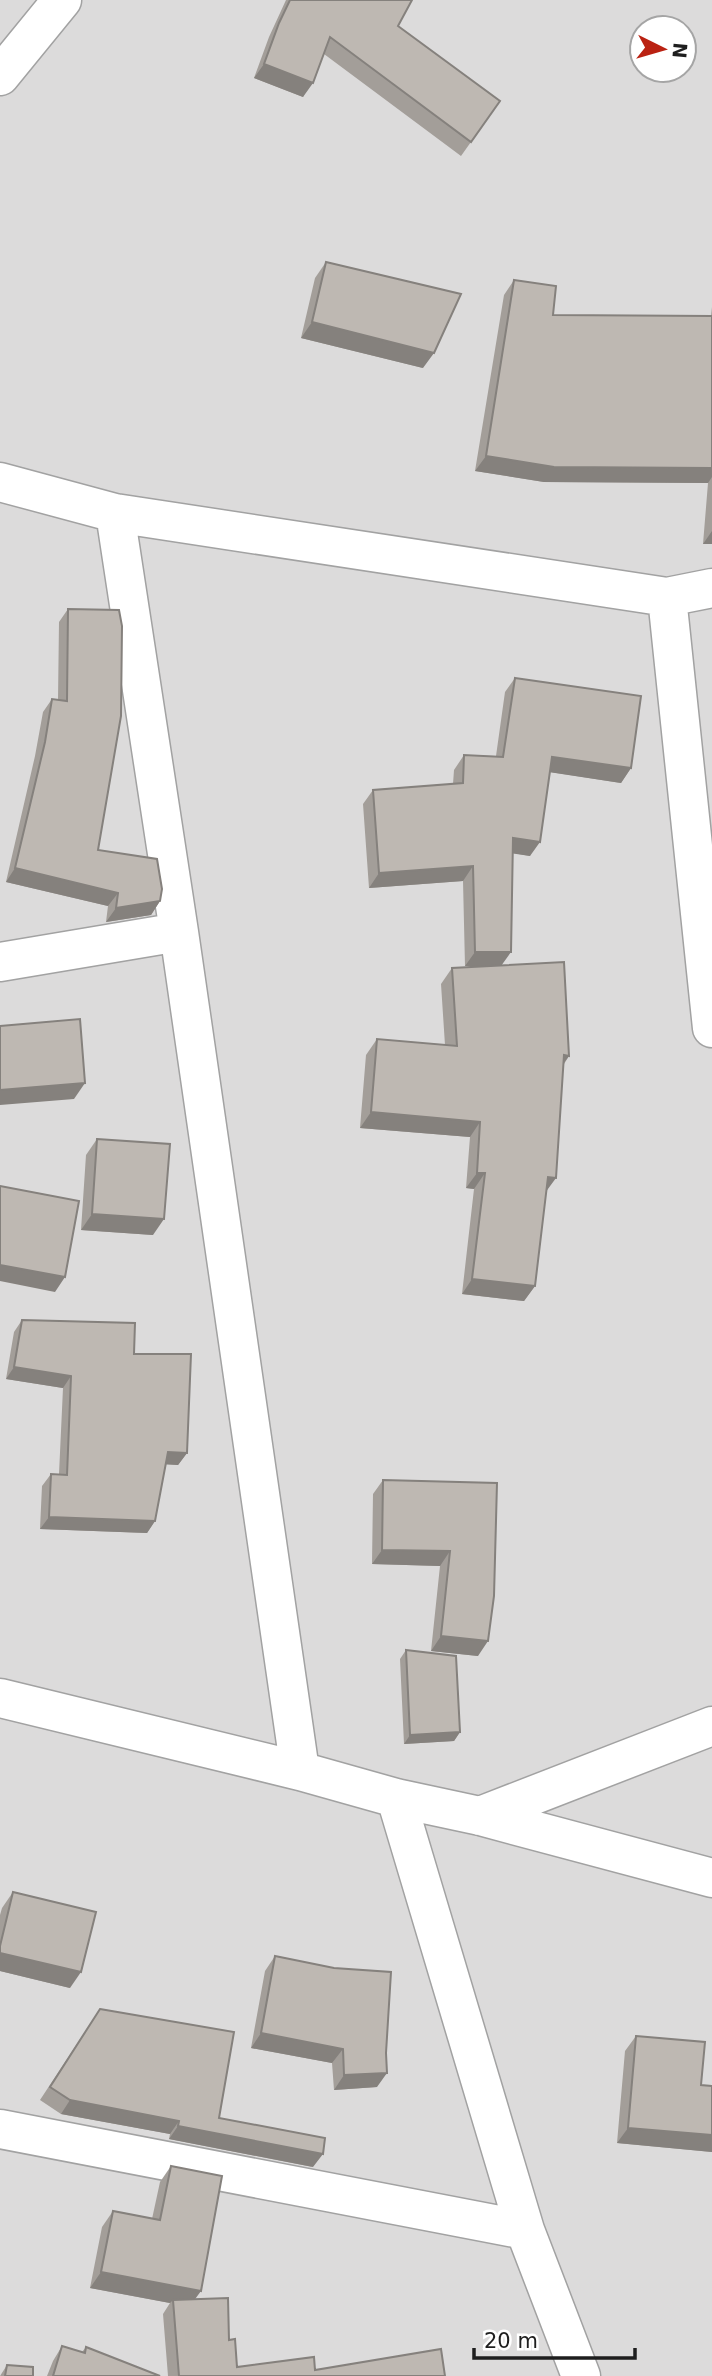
<svg xmlns="http://www.w3.org/2000/svg" width="712" height="2376" font-family="'DejaVu Sans',sans-serif">
	<style>
		.residential { fill: #dcdbdb; fill-rule: evenodd }
		.lines { fill: none; stroke-linecap: round; stroke-linejoin: round }
		.minor-casing { stroke: #a2a2a2; stroke-width: 41 }
		.minor { stroke: #fff; stroke-width: 38 }
		.wall { fill: #a39e99 }
		.shaded-wall { fill: #85817d }
		.building { fill: #beb8b2; stroke: #85817d; stroke-width: 2 }
	</style>
	<rect width="100%" height="100%" fill="#eeece5"/>
	<path class="residential" d="M0 0H712V2376H0ZM642 28H684V70H642Z"/>
	<g class="lines">
		<g class="minor-casing">
			<path id="minor" d="M0 76 62 0
				M0 482 115 513 667 597 712 588
				M115 513 179 932 300 1771
				M667 597 712 1028
				M0 962 179 932
				M0 1698 300 1771 396 1798 480 1816 712 1878
				M396 1798 525 2230 581 2376
				M480 1816 712 1726
				M0 2129 525 2230"/>
		</g>
		<use href="#minor" class="minor"/>
	</g>
	<path class="wall" d="M286 0H412L398 26 500 101 461 156 324 54 303 97 254 78 269 37Z
		M326 262 423 368 301 338 315 278Z
		M514 280 553 315 711 316 712 307V544H703L708 483 544 482 475 471 504 295Z
		M68 609 98 850 160 901 151 915 106 922 108 906 6 882 35 756 43 712 52 699 58 700 59 622Z
		M515 678 631 768 621 783 550 772 530 856 513 853 502 965 569 1056 564 1064 546 1192 535 1286 524 1301 462 1294 474 1189 466 1188 470 1137 360 1128 366 1055 377 1039 445 1045 441 984 452 968 491 966H465L463 881 369 888 363 804 373 790 453 784 454 770 464 755 496 756 505 692Z
		M97 1139 153 1235 81 1230 86 1155Z
		M22 1320 134 1354 187 1453 178 1465 165 1464 155 1521 147 1533 40 1529 42 1486 51 1474H59L63 1388 6 1379 14 1332Z
		M383 1480 497 1483 478 1656 431 1651 440 1566 372 1564 373 1494Z
		M406 1650 460 1732 454 1741 404 1744 400 1659Z
		M13 1892 70 1988 0 1971V1915L2 1908Z
		M275 1956 377 2087 334 2090 332 2063 251 2048 265 1971Z
		M100 2009 219 2118 313 2167 169 2139 170 2134 61 2114 40 2100Z
		M636 2036 701 2085 712 2086V2152L617 2143 625 2051Z
		M171 2166 195 2299 229 2340 237 2367 445 2376H168L163 2314 170 2303 90 2288 102 2227 113 2211 152 2219 160 2182Z
		M62 2346 82 2352 86 2347 160 2376H47L53 2361Z
		M7 2365 33 2376H0Z"/>
	<path class="shaded-wall" d="M264 64 313 83 303 97 254 78Z
		M312 322 434 353 423 368 301 338Z
		M486 456 712 468V477L708 483 544 482 475 471Z
		M712 531V544H703Z
		M552 757 631 768 621 783 542 771Z
		M513 838 540 842 530 856 503 852Z
		M473 866 463 881 369 888 379 873Z
		M15 868 118 893 108 906 6 882Z
		M160 901 151 915 106 922 116 908Z
		M475 952H511L501 966H465Z
		M564 1055 569 1056 558 1071Z
		M85 1083 74 1099 0 1105V1090Z
		M371 1112 480 1122 470 1137 360 1128Z
		M477 1173H485L474 1189 466 1188Z
		M548 1177 556 1178 545 1193Z
		M92 1214 164 1219 153 1235 81 1230Z
		M0 1265 65 1277 55 1292 0 1281Z
		M472 1279 535 1286 524 1301 462 1294Z
		M14 1367 71 1376 63 1388 6 1379Z
		M168 1452 187 1453 178 1465 159 1464Z
		M49 1517 155 1521 147 1533 40 1529Z
		M382 1550 450 1551 440 1566 372 1564Z
		M441 1636 488 1641 478 1656 431 1651Z
		M460 1732 454 1741 404 1744 410 1735Z
		M0 1953 81 1972 70 1988 0 1971Z
		M261 2033 343 2049 332 2063 251 2048Z
		M387 2073 377 2087 334 2090 344 2075Z
		M70 2100 179 2121 170 2134 61 2114Z
		M178 2126 323 2154 313 2167 169 2139Z
		M628 2128 712 2135V2152L617 2143Z
		M101 2272 201 2291 190 2306 173 2300 170 2303 90 2288Z"/>
	<path class="building" d="M290 0H412L398 26 500 101 471 142 330 37 313 83 264 64 279 23Z
		M326 262 461 294 434 353 312 322Z
		M514 280 556 286 553 315 712 316V468L554 467 486 456Z
		M68 609 119 610 122 626 121 716 98 850 157 859 162 889 160 901 116 908 118 893 15 868 45 742 52 699 67 701Z
		M515 678 641 696 631 768 552 757 540 842 513 838 511 952H475L473 866 379 873 373 790 463 783 464 755 503 757Z
		M564 962 569 1056 564 1055 556 1178 548 1177 535 1286 472 1279 485 1173H477L480 1122 371 1112 377 1039 457 1046 452 968Z
		M80 1019 85 1083 0 1090V1026Z
		M97 1139 170 1144 164 1219 92 1214Z
		M0 1186 79 1201 65 1277 0 1265Z
		M22 1320 135 1323 134 1354H191L187 1453 168 1452 155 1521 49 1517 51 1474 67 1475 71 1376 14 1367Z
		M383 1480 497 1483 494 1596 488 1641 441 1636 450 1551 382 1550Z
		M406 1650 456 1656 460 1732 410 1735Z
		M13 1892 96 1912 81 1972 0 1953V1946Z
		M275 1956 334 1968 391 1972 386 2053 387 2073 344 2075 343 2049 261 2033Z
		M100 2009 234 2032 219 2118 325 2138 323 2154 178 2126 179 2121 70 2100 50 2087Z
		M636 2036 705 2042 701 2085 712 2086V2135L628 2128Z
		M171 2166 222 2176 201 2291 101 2272 113 2211 160 2220Z
		M228 2298 229 2340 235 2339 237 2367 314 2357 315 2370 441 2349 445 2376H179L173 2300Z
		M62 2346 85 2353 86 2347 160 2376H53Z
		M7 2365 33 2367V2376H5Z"/>
	<g transform="translate(663 49) rotate(95)"><circle r="33" fill="#ffffff" stroke="#a5a5a5" stroke-width="2"/>
	<path d="M0-5L12 26L0 18L-12 26Z" fill="#ba2212"/>
	<text y="-10" font-size="19" font-weight="bold" text-anchor="middle" fill="#1e1e1e">N</text>
	</g>
	<path d="M474 2348v10h161v-10" fill="none" stroke="#1e1e1e" stroke-width="3.5"/>
	<text x="484" y="2348" font-size="21" fill="#1e1e1e" stroke="#ffffff" stroke-width="5" paint-order="stroke">20 m</text>
</svg>
